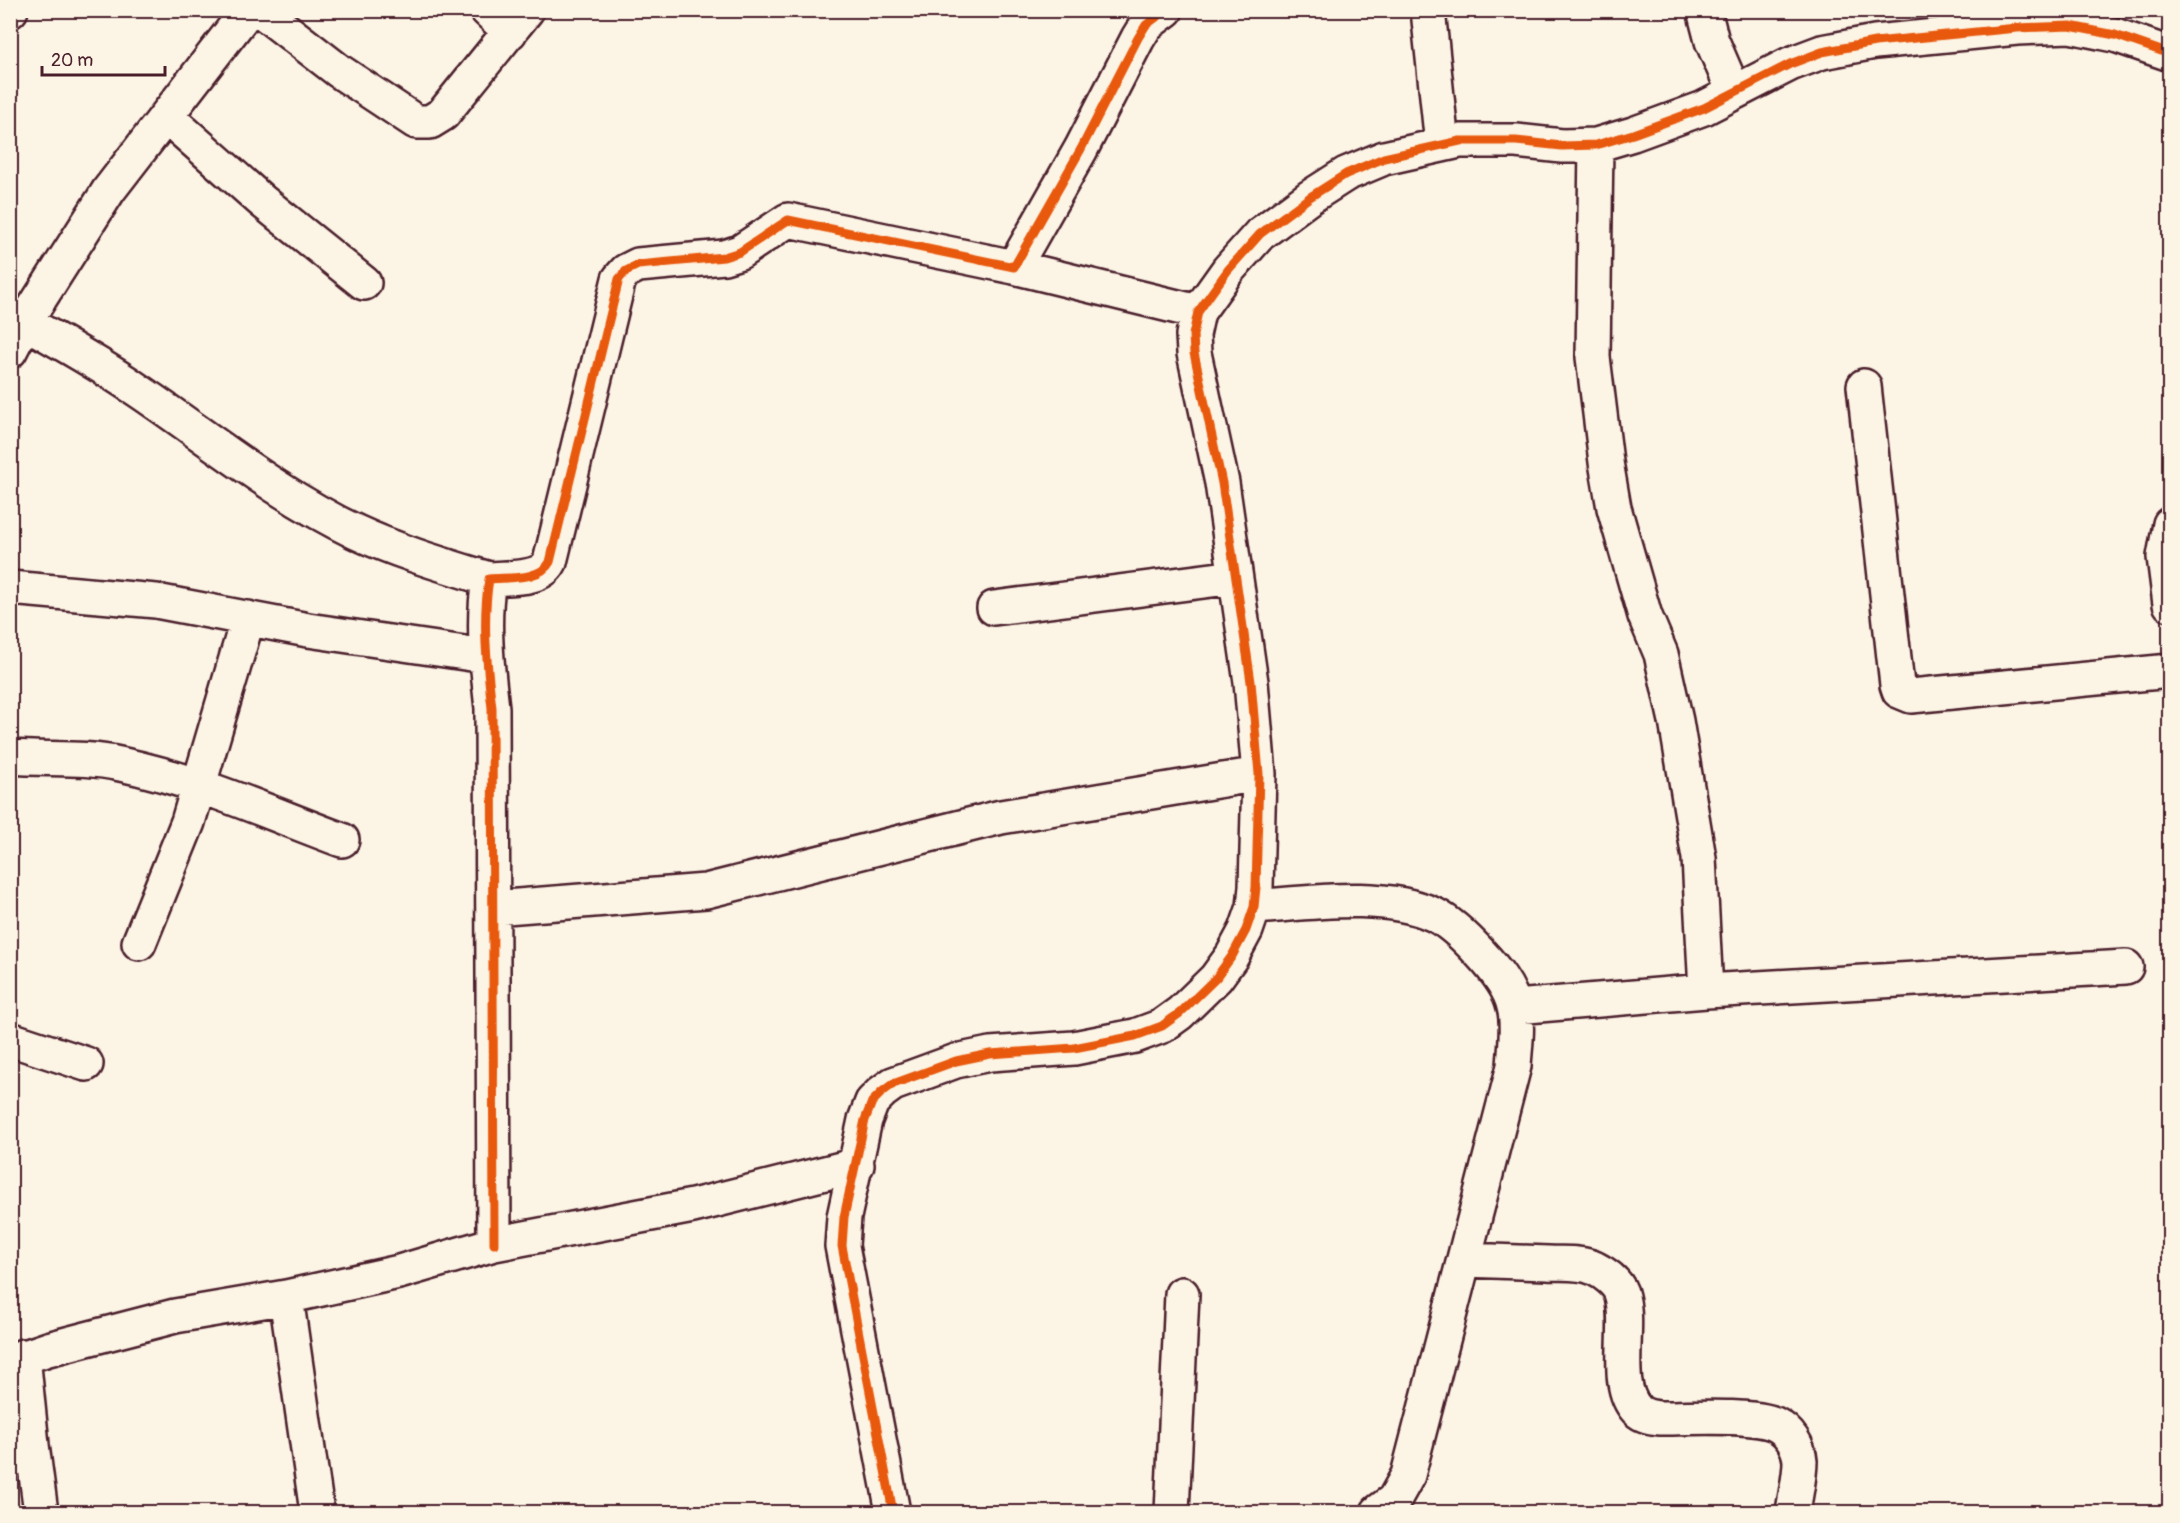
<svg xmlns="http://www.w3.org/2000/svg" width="2180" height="1523" font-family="Pangolin,sans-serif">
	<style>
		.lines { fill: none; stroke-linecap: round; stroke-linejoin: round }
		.minor-casing { stroke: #4a1f2b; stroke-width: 38 }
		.minor { stroke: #fcf5e5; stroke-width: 33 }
		.cycleway-casing { stroke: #fcf5e5; stroke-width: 13 }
		.cycleway { stroke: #e8590c; stroke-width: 9 }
	</style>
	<rect width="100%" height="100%" fill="#fcf5e5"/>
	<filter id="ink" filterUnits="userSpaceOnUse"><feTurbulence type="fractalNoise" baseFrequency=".0167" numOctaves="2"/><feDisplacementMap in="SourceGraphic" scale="12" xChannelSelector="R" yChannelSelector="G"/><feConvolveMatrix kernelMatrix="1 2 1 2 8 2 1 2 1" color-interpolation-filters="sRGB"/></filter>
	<g filter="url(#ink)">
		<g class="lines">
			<g class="minor-casing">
				<path id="minor" d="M260 10 339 71 416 122H430L443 114 527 10
					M487 10 510 32
					M1428 10 1442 145
					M1704 10 1712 41 1734 92
					M10 11 11 10
					M167 117 262 201 364 283
					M1596 145 1593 357 1606 462 1614 508 1645 616 1661 654 1676 721 1699 858 1706 991
					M1014 267 1198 312
					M10 314C52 337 100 364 139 391 210 439 278 495 356 532 399 552 444 565 489 579
					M10 351 25 322 109 190 248 10
					M1864 386 1897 685 1899 691 1911 696 2170 671
					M2170 524 2164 557 2170 604
					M10 588 156 601 308 630 485 656
					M994 608 1235 577
					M10 757C47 760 84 756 120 764 197 780 269 813 342 840
					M1254 907C1309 903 1383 891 1435 915 1451 923 1468 940 1480 953 1494 968 1510 987 1514 1007 1519 1025 1515 1048 1514 1066L1408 1475 1394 1500 1378 1512
					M493 908 706 891 1001 817 1259 774
					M139 943 188 822 248 618
					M1515 1007 1706 991 2126 967
					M10 1039 86 1064
					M494 1244 492 708C487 665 482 622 489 579 507 577 540 581 550 562L619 279 626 271 638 265 724 257 740 252 788 220 1014 267 1081 149 1138 38 1146 25 1166 10
					M1465 1260C1493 1261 1521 1262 1548 1263 1563 1264 1581 1262 1594 1268 1604 1273 1617 1282 1621 1293 1632 1327 1612 1384 1637 1410 1643 1416 1651 1417 1659 1418 1687 1418 1751 1414 1775 1424 1789 1431 1799 1446 1800 1461 1800 1478 1795 1496 1793 1512
					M286 1297 317 1512
					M23 1356 32 1445 41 1512
					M10 1362 48 1349 175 1316 286 1297 399 1272 494 1244 693 1206 857 1165
					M893 1512 842 1246 844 1217 865 1120 872 1102 882 1092 893 1084 956 1061 990 1054 1074 1048 1135 1036 1162 1026 1180 1013 1216 978 1232 956 1246 930 1254 907 1256 887 1259 774 1251 682 1222 483 1194 353 1193 335 1198 312 1228 270 1260 234 1310 197 1346 174 1384 158 1460 141H1516L1562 146 1596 145 1633 134 1704 108 1790 64 1822 52 1875 42 2017 28 2070 26 2115 35 2170 54
					M1172 1512 1182 1294"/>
			</g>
			<use href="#minor" class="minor"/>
			<g class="cycleway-casing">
				<path id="cycleway" d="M494 1244 492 708C487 665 482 622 489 579 507 577 540 581 550 562L619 279 626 271 638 265 724 257 740 252 788 220 1014 267 1081 149 1138 38 1146 25 1166 10
					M893 1512 842 1246 844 1217 865 1120 872 1102 882 1092 893 1084 956 1061 990 1054 1074 1048 1135 1036 1162 1026 1180 1013 1216 978 1232 956 1246 930 1254 907 1256 887 1259 774 1251 682 1222 483 1194 353 1193 335 1198 312 1228 270 1260 234 1310 197 1346 174 1384 158 1460 141H1516L1562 146 1596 145 1633 134 1704 108 1790 64 1822 52 1875 42 2017 28 2070 26 2115 35 2170 54"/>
			</g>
			<use href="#cycleway" class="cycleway"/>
		</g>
	</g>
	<rect width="2180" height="1523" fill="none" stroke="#fcf5e5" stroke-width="36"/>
	<rect x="18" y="18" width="2144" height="1487" fill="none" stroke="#4a1f2b" stroke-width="2" filter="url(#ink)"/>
	<path d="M42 66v9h123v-9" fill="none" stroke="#4a1f2b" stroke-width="3"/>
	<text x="51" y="66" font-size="18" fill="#4a1f2b" stroke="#fcf5e5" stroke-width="4.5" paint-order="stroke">20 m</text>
</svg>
